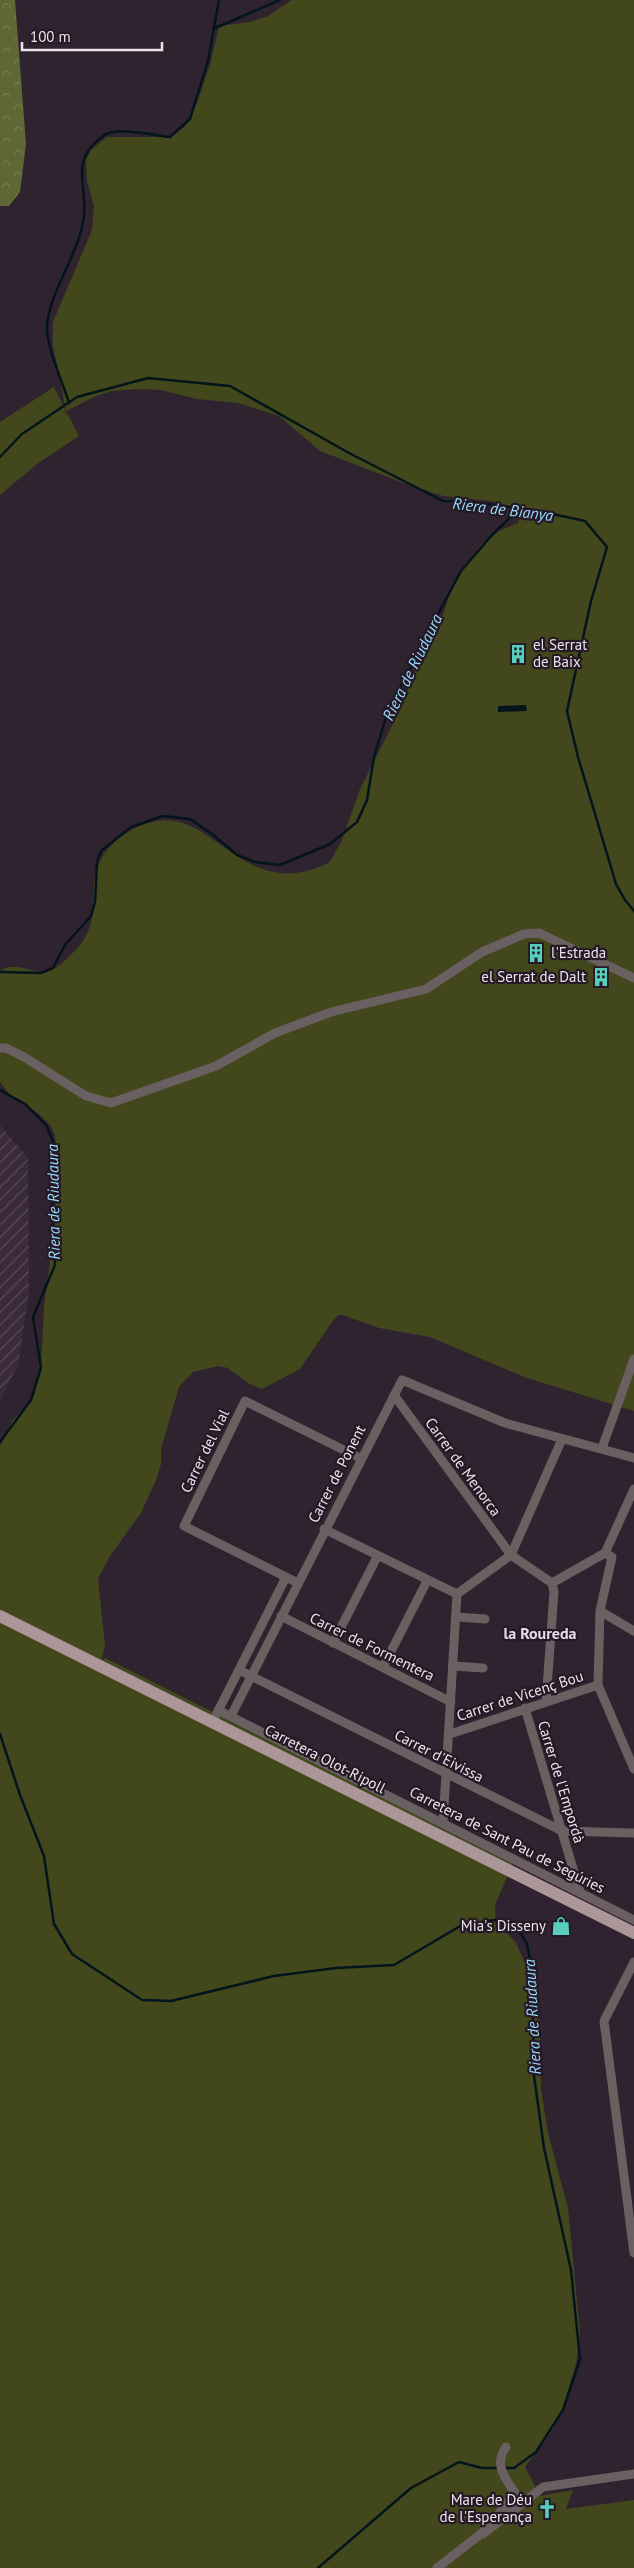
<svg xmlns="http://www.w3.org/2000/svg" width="634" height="2568" font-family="'PT Sans',sans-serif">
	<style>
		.industrial { fill: url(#industrial-furrows) }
		.forest { fill: url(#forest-crowns) }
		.park { fill: #42481b }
		.water { fill: #03141c }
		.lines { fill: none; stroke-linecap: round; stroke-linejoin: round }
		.stream { stroke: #03141c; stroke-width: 2.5 }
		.street { stroke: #6a5f61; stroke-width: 9 }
		.primary { stroke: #ab9799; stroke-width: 12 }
		.labels { text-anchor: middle; stroke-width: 4.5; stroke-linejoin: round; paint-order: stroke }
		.poi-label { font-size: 15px; fill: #ece4ec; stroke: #251926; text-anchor: end }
		.street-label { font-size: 15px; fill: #ece4ec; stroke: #251926 }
		.water-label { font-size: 16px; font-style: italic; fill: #97dafc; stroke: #251926 }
		.neighbourhood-label { font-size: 16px; font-weight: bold; fill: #e9d8e9; stroke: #251926 }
	</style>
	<defs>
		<pattern id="industrial-furrows" width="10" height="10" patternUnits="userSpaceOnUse" patternTransform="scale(1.25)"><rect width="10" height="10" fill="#3b2a3b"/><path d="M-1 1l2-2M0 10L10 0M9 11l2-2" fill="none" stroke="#584958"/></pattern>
		<pattern id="forest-crowns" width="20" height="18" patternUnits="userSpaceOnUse" patternTransform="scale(1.25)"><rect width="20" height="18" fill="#5f6734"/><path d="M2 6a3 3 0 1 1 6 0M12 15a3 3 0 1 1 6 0" fill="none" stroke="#767d52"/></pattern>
	</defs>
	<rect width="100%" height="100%" fill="#2f232f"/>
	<path class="industrial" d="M0 1125 28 1158 29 1292 18 1365 0 1400Z"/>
	<path class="forest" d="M0 0H15L26 144 20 192 9 206H0Z"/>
	<path class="park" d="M292 0H634V1411L524 1377 430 1337 379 1328 343 1315H338L334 1319 300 1369 262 1389 248 1383 228 1368 218 1366 193 1372 179 1387 161 1449V1464L156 1480 141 1513 110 1556 98 1579 105 1646 101 1661 105 1658 513 1863 495 1905 496 1931 508 1934 516 1943 536 1987 540 2032 541 2089 548 2133 568 2208 580 2332 576 2364 561 2413 554 2428 525 2467 540 2496 573 2490 566 2509 634 2500V2568H0V1446L12 1421 29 1403 34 1395 41 1369 44 1308 55 1224 57 1158 55 1136 51 1126 39 1114 9 1094 0 1082V971C14 961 29 972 44 972 56 972 72 954 80 945 95 927 93 906 94 884 96 853 120 832 148 823 214 802 241 907 330 862L342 840 360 789 400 710 426 643 440 624 454 581 481 545 499 531 518 523 520 509 491 501 443 496 401 482 320 451 279 416 238 403 197 399 161 390 136 389 112 391 96 396 66 411 53 345V322L92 230 94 206 87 181 86 160 91 150 107 137H161L172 135 185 127 197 103 210 65 219 26 250 22 268 16Z
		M54 387 65 409V414L67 413 79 436 37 464 0 495V422Z"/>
	<path class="water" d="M526 705 527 711 498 712V706Z"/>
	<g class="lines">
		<path class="stream" d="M213 29 280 0
			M69 403C62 380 49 354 47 330 46 296 81 252 84 215 87 181 69 161 103 136 116 126 153 135 170 137L190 119 208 61 219 0
			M0 457 22 434 77 397 148 378 230 386 349 453 443 501 471 502 534 510 585 521 607 547 591 601 567 711 578 757 616 884 625 900 634 911
			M0 972 41 973 53 968 65 945 91 916 95 902 97 862 101 851 131 827 163 816 190 819 212 834 237 855 255 862 280 865 330 844 357 822 367 800 374 757 387 714 429 631 461 571 492 535 519 509
			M0 1090 25 1104 46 1125 54 1143 55 1164 52 1206 55 1265 33 1317 41 1368 31 1400 0 1442
			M0 1734 20 1795 44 1856 54 1924 72 1954 142 2000 171 2001 274 1976 336 1968 394 1965 462 1925 495 1920 518 1929 527 1944 532 1970 534 2076 544 2148 571 2270 580 2359 563 2410 536 2452 514 2468H482L459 2462 411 2488 318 2568"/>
		<path class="street" d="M0 1048H6L24 1057 86 1096 111 1103 216 1066 275 1033 331 1012 426 989 482 952 524 934 539 933 634 978
			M394 1395 511 1555 552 1583 605 1553
			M602 1448 634 1359
			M634 1489 605 1553 612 1557 600 1611 598 1685 634 1769
			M324 1529 457 1594 511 1555 562 1439
			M298 1583 184 1526 245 1401 360 1458
			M600 1611 634 1631
			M281 1616 451 1702
			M457 1617 485 1619
			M333 1643 377 1557
			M454 1666 483 1668
			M383 1667 427 1581
			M239 1670 562 1831 634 1833
			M546 1701 554 1592 552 1583
			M525 1708 580 1892
			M218 1710 634 1920
			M231 1716 402 1380 505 1423 634 1458
			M213 1721 286 1577
			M450 1734 598 1685
			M443 1823 457 1594
			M634 1962 604 2021 634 2253
			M495 2519 515 2493C504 2477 494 2464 506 2447
			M483 2534 543 2487 634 2474
			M437 2568 487 2529"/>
		<path class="primary" d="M0 1616 634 1933"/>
	</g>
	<defs>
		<g id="building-bare" transform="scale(1.5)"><path d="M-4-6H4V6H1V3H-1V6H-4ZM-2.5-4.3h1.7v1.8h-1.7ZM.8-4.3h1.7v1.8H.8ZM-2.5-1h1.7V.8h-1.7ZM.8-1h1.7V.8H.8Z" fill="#58cebf" stroke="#251926" stroke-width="2.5" paint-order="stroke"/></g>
		<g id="shop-bare" transform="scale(1.5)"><path d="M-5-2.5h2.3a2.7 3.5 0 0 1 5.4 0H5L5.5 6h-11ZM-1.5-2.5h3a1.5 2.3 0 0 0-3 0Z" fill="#58cebf" stroke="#251926" stroke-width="2.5" paint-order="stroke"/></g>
		<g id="church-bare" transform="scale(1.5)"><path d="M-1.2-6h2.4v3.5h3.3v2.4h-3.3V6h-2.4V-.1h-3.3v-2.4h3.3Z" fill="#58cebf" stroke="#251926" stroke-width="2.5" paint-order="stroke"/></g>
	</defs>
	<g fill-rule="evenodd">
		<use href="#building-bare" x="518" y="654"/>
		<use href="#building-bare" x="536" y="953"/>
		<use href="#building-bare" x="601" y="977"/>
		<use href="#shop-bare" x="561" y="1926"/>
		<use href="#church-bare" x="547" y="2509"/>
	</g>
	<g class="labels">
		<g class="poi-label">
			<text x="533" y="650" text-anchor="start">el Serrat<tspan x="533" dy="17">de Baix</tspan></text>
			<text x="551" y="958" text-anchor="start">l'Estrada</text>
			<text x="586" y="982">el Serrat de Dalt</text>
			<text x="546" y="1931">Mia's Disseny</text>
			<text x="532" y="2505">Mare de Déu<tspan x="532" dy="17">de l'Esperança</tspan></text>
		</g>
		<g class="street-label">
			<text transform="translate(205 1451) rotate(-64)" y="5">Carrer del Vial</text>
			<text transform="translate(463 1467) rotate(54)" y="5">Carrer de Menorca</text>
			<text transform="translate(337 1474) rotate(-63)" y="5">Carrer de Ponent</text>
			<text transform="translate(372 1647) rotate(26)" y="5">Carrer de Formentera</text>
			<text transform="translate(520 1696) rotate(-18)" y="5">Carrer de Vicenç Bou</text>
			<text transform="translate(439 1756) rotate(27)" y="5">Carrer d'Eivissa</text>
			<text transform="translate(325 1759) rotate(27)" y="5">Carretera Olot-Ripoll</text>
			<text transform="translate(561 1782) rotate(73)" y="5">Carrer de l'Empordà</text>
			<text transform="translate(507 1840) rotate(27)" y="5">Carretera de Sant Pau de Segúries</text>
		</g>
		<g class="water-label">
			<text transform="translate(503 509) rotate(7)" y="6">Riera de Bianya</text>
			<text transform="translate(412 667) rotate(-64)" y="6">Riera de Riudaura</text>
			<text transform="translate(53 1202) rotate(-91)" y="6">Riera de Riudaura</text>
			<text transform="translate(532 2017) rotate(-93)" y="6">Riera de Riudaura</text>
		</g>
		<g class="neighbourhood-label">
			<text x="540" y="1639">la Roureda</text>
		</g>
	</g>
	<path d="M22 42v8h140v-8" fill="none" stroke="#ece4ec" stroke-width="2.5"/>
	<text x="30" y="42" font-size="15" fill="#ece4ec" stroke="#251926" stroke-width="4" paint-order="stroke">100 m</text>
</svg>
